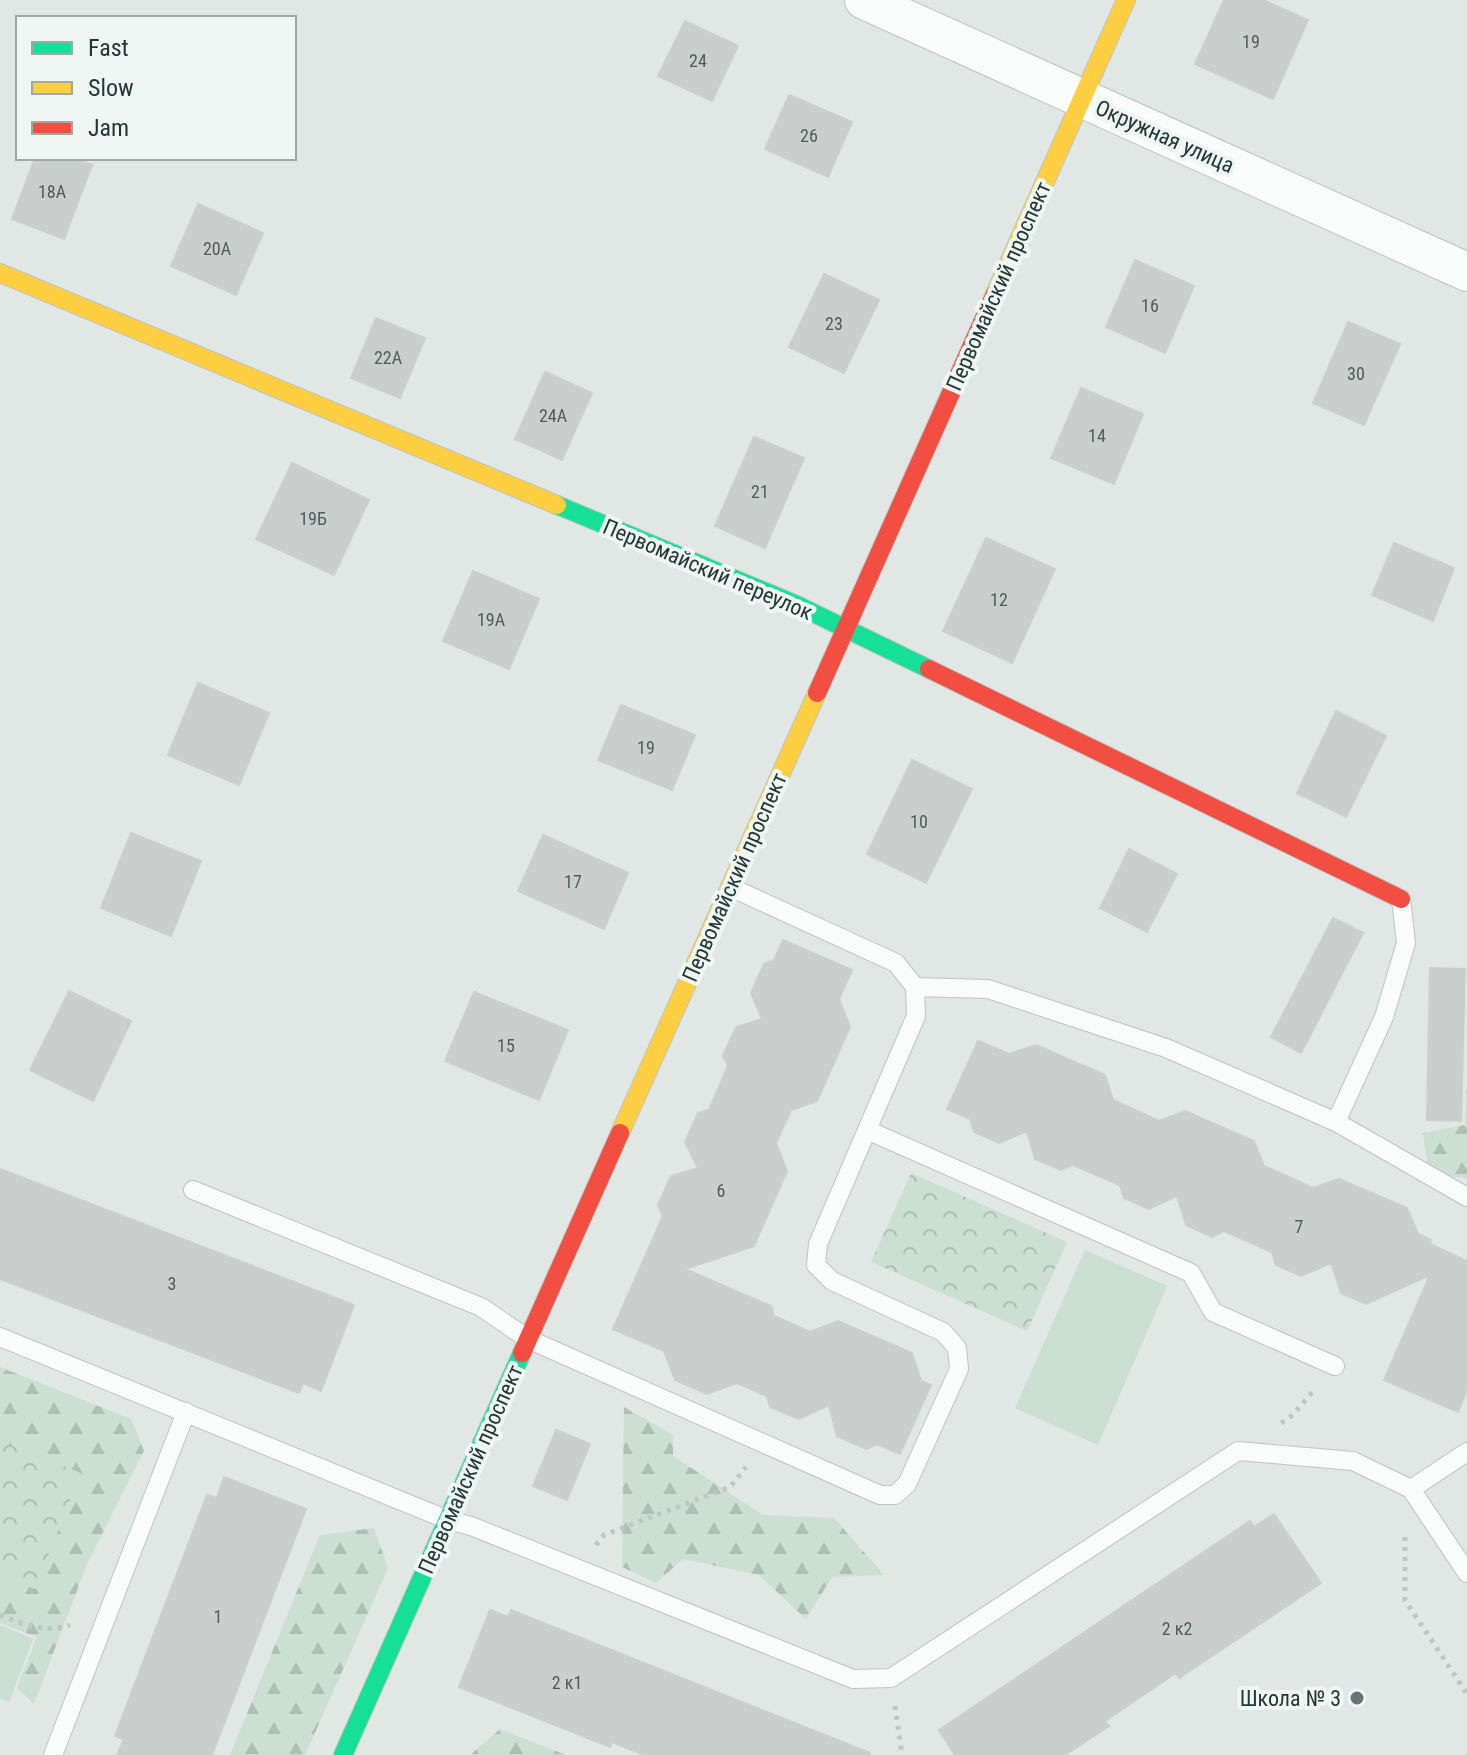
<svg xmlns="http://www.w3.org/2000/svg" width="1467" height="1755" font-family="'Roboto Condensed',sans-serif">
	<style>
		.forest { fill: url(#forest-firs) }
		.park { fill: url(#park-crowns) }
		.garden { fill: #cbdfd2 }
		.building { fill: #cacfcd; stroke: #cad0cd; stroke-width: 2 }
		.lines { fill: none; stroke-linecap: round; stroke-linejoin: round }
		.lane-casing { stroke: #bec4c1; stroke-width: 20 }
		.street-casing { stroke: #bec4c1; stroke-width: 40 }
		.fast-casing { stroke: #bec4c2; stroke-width: 20 }
		.slow-casing { stroke: #bec4c2; stroke-width: 20 }
		.jam-casing { stroke: #bec4c2; stroke-width: 20 }
		.path { stroke: #bfc7c5; stroke-width: 5; stroke-dasharray: 4 6; stroke-linecap: butt }
		.lane { stroke: #fafbfb; stroke-width: 18 }
		.street { stroke: #fafbfb; stroke-width: 38 }
		.fast { stroke: #16e098; stroke-width: 18 }
		.slow { stroke: #ffcf43; stroke-width: 18 }
		.jam { stroke: #f24e42; stroke-width: 18 }
		.poi-dot { fill: #657571; stroke: #eff6f3; stroke-width: 3 }
		.labels { text-anchor: middle; stroke-width: 8; stroke-linejoin: round; paint-order: stroke }
		.number-label { font-size: 18px; fill: #4d5e5a }
		.street-label { font-size: 22px; fill: #223833; stroke: #eff6f3 }
		.poi-label { font-size: 22px; fill: #223833; stroke: #eff6f3; text-anchor: end }
	</style>
	<defs>
		<pattern id="forest-firs" width="22" height="20" patternUnits="userSpaceOnUse" patternTransform="scale(2)"><rect width="22" height="20" fill="#cbdfd2"/><path d="M5 1l3.5 6h-7zM16 11l3.5 6h-7z" fill="#aec0b5"/></pattern>
		<pattern id="park-crowns" width="20" height="18" patternUnits="userSpaceOnUse" patternTransform="scale(2)"><rect width="20" height="18" fill="#cbdfd2"/><path d="M2 6a3 3 0 1 1 6 0M12 15a3 3 0 1 1 6 0" fill="none" stroke="#aec0b5"/></pattern>
	</defs>
	<rect width="100%" height="100%" fill="#e1e7e4"/>
	<path class="forest" d="M1467 1081V1178L1429 1175 1423 1133 1465 1125Z
		M0 1367 131 1419 144 1451 87 1564 34 1704 17 1688 37 1637 0 1623Z
		M624 1407 673 1435V1456L763 1515 834 1518 884 1575 832 1577 806 1619 759 1575 683 1559 656 1583 622 1567Z
		M374 1528 388 1568 305 1755H230L320 1535Z
		M500 1729 566 1755H470Z"/>
	<path class="park" d="M911 1173 1067 1242 1027 1331 871 1262Z
		M0 1441 81 1473 35 1589 0 1575Z"/>
	<path class="garden" d="M1085 1250 1167 1286 1098 1445 1015 1408Z
		M0 1625 33 1639 9 1702 0 1698Z"/>
	<path class="building" d="M1224 0H1263L1308 20 1273 99 1195 64Z
		M685 21 738 46 712 101 658 76Z
		M789 95 852 122 828 177 765 149Z
		M35 158H74L92 165 64 239 12 219Z
		M198 204 263 233 236 295 171 266Z
		M1135 260 1194 286 1165 353 1106 327Z
		M824 274 879 300 844 373 789 347Z
		M376 318 425 338 400 398 351 378Z
		M1348 322 1400 344 1364 425 1313 403Z
		M545 372 592 393 562 460 515 439Z
		M1081 388 1143 414 1114 484 1051 458Z
		M754 437 804 458 765 548 715 526Z
		M292 463 369 500 334 575 256 539Z
		M986 538 1055 569 1012 663 943 631Z
		M1394 543 1454 568 1433 621 1372 595Z
		M473 571 539 599 509 669 443 641Z
		M198 683 269 713 239 785 168 755Z
		M621 705 695 735 672 790 598 760Z
		M1336 711 1386 736 1346 817 1297 793Z
		M912 760 972 789 926 883 867 854Z
		M131 833 201 861 171 936 101 908Z
		M543 835 628 873 604 929 518 891Z
		M1129 849 1177 874 1147 932 1100 908Z
		M1333 918 1363 933 1301 1053 1271 1037Z
		M783 940 852 970 839 999 850 1027 817 1101 791 1110 776 1143 787 1171 754 1246 685 1269 771 1306 774 1316 810 1332 838 1321 912 1353 921 1381 931 1385 900 1454 877 1444 866 1449 837 1436 829 1405 799 1419 770 1407 767 1396 737 1383 707 1394 675 1380 664 1351 613 1329 663 1216 658 1205 671 1176 698 1168 685 1142 698 1113 709 1110 728 1066 723 1056 736 1027 762 1019 751 993 764 964 774 960Z
		M1430 968 1465 969 1461 1121 1427 1120Z
		M69 991 131 1021 93 1101 30 1070Z
		M474 992 568 1030 539 1100 445 1061Z
		M978 1041 1009 1054 1036 1045 1105 1075 1113 1100 1159 1121 1185 1111 1254 1141 1264 1166 1313 1188 1339 1179 1407 1208 1418 1234 1431 1240 1430 1244 1467 1261V1390L1458 1412 1384 1380 1430 1275 1366 1304 1341 1293 1331 1263 1301 1276 1276 1265 1272 1252 1224 1231 1212 1237 1186 1225 1177 1196 1149 1209 1124 1198 1120 1185 1073 1165 1061 1170 1035 1159 1027 1131 999 1143 974 1132 970 1119 947 1109Z
		M0 1169 354 1305 321 1391 303 1383 299 1393 0 1279Z
		M556 1430 590 1444 567 1500 533 1486Z
		M224 1477 306 1509 212 1755H117L124 1739 115 1736 155 1631 207 1495 217 1498Z
		M1274 1514 1321 1583 1179 1678 1176 1673 1105 1721 1109 1726 1065 1755H955L939 1730 1250 1521 1254 1527Z
		M490 1610 508 1617 511 1610 870 1753V1755H644L612 1742 610 1747 459 1687Z"/>
	<g class="lines">
		<g class="lane-casing">
			<path id="lane" d="M915 987 988 989 1166 1048 1336 1122 1467 1197
				M1336 1122 1384 1017 1406 943 1401 899
				M867 1130 1191 1273 1213 1312 1335 1366
				M193 1190 481 1307 528 1339 880 1495H895L907 1484 959 1369 957 1348 943 1332 832 1281 816 1265 818 1244 916 1016 915 987 896 963 730 887
				M0 1337 448 1520 471 1526 853 1679 891 1678 1238 1451 1353 1461 1411 1489 1467 1573
				M1411 1489 1467 1452
				M53 1755 186 1412"/>
		</g>
		<g class="street-casing">
			<path id="street" d="M864 0 1467 272"/>
		</g>
		<g class="fast-casing">
			<path id="fast" d="M557 505 797 605 929 669
				M343 1755 522 1353"/>
		</g>
		<g class="slow-casing">
			<path id="slow" d="M0 273 557 505
				M995 294 1126 0
				M620 1133 817 693"/>
		</g>
		<g class="jam-casing">
			<path id="jam" d="M929 669 1401 899
				M817 693 995 294
				M522 1353 620 1133"/>
		</g>
		<path class="path" d="M1281 1423 1293 1415 1313 1391
			M1405 1537V1600L1467 1694
			M596 1545 604 1535 730 1487 746 1467
			M0 1615C23 1624 45 1634 70 1625
			M895 1706 902 1755"/>
		<use href="#lane" class="lane"/>
		<use href="#street" class="street"/>
		<use href="#fast" class="fast"/>
		<use href="#slow" class="slow"/>
		<use href="#jam" class="jam"/>
	</g>
	<circle class="poi-dot" cx="1357" cy="1698" r="8"/>
	<g class="labels">
		<g class="number-label">
			<text x="1251" y="48">19</text>
			<text x="698" y="67">24</text>
			<text x="809" y="142">26</text>
			<text x="52" y="198">18А</text>
			<text x="217" y="255">20А</text>
			<text x="1150" y="312">16</text>
			<text x="834" y="330">23</text>
			<text x="388" y="364">22А</text>
			<text x="1356" y="380">30</text>
			<text x="553" y="422">24А</text>
			<text x="1097" y="442">14</text>
			<text x="760" y="498">21</text>
			<text x="313" y="525">19Б</text>
			<text x="999" y="606">12</text>
			<text x="491" y="626">19А</text>
			<text x="646" y="754">19</text>
			<text x="919" y="828">10</text>
			<text x="573" y="888">17</text>
			<text x="506" y="1052">15</text>
			<text x="721" y="1197">6</text>
			<text x="1299" y="1233">7</text>
			<text x="172" y="1290">3</text>
			<text x="218" y="1623">1</text>
			<text x="1177" y="1635">2 к2</text>
			<text x="567" y="1689">2 к1</text>
		</g>
		<g class="street-label">
			<text transform="translate(1165 136) rotate(24)" y="8">Окружная улица</text>
			<text transform="translate(998 286) rotate(-66)" y="8">Первомайский проспект</text>
			<text transform="translate(708 569) rotate(23)" y="8">Первомайский переулок</text>
			<text transform="translate(734 877) rotate(-66)" y="8">Первомайский проспект</text>
			<text transform="translate(470 1469) rotate(-66)" y="8">Первомайский проспект</text>
		</g>
		<g class="poi-label">
			<text x="1341" y="1706">Школа № 3</text>
		</g>
	</g>
	<rect x="16" y="16" width="280" height="144" fill="#eff6f3" stroke="#9daaa6" stroke-width="2"/>
	<rect x="32" y="42" width="40" height="12" fill="#16e098" stroke="#9daaa6" stroke-width="2"/>
	<text x="88" y="56" font-size="24" fill="#223833">Fast</text>
	<rect x="32" y="82" width="40" height="12" fill="#ffcf43" stroke="#9daaa6" stroke-width="2"/>
	<text x="88" y="96" font-size="24" fill="#223833">Slow</text>
	<rect x="32" y="122" width="40" height="12" fill="#f24e42" stroke="#9daaa6" stroke-width="2"/>
	<text x="88" y="136" font-size="24" fill="#223833">Jam</text>
</svg>
